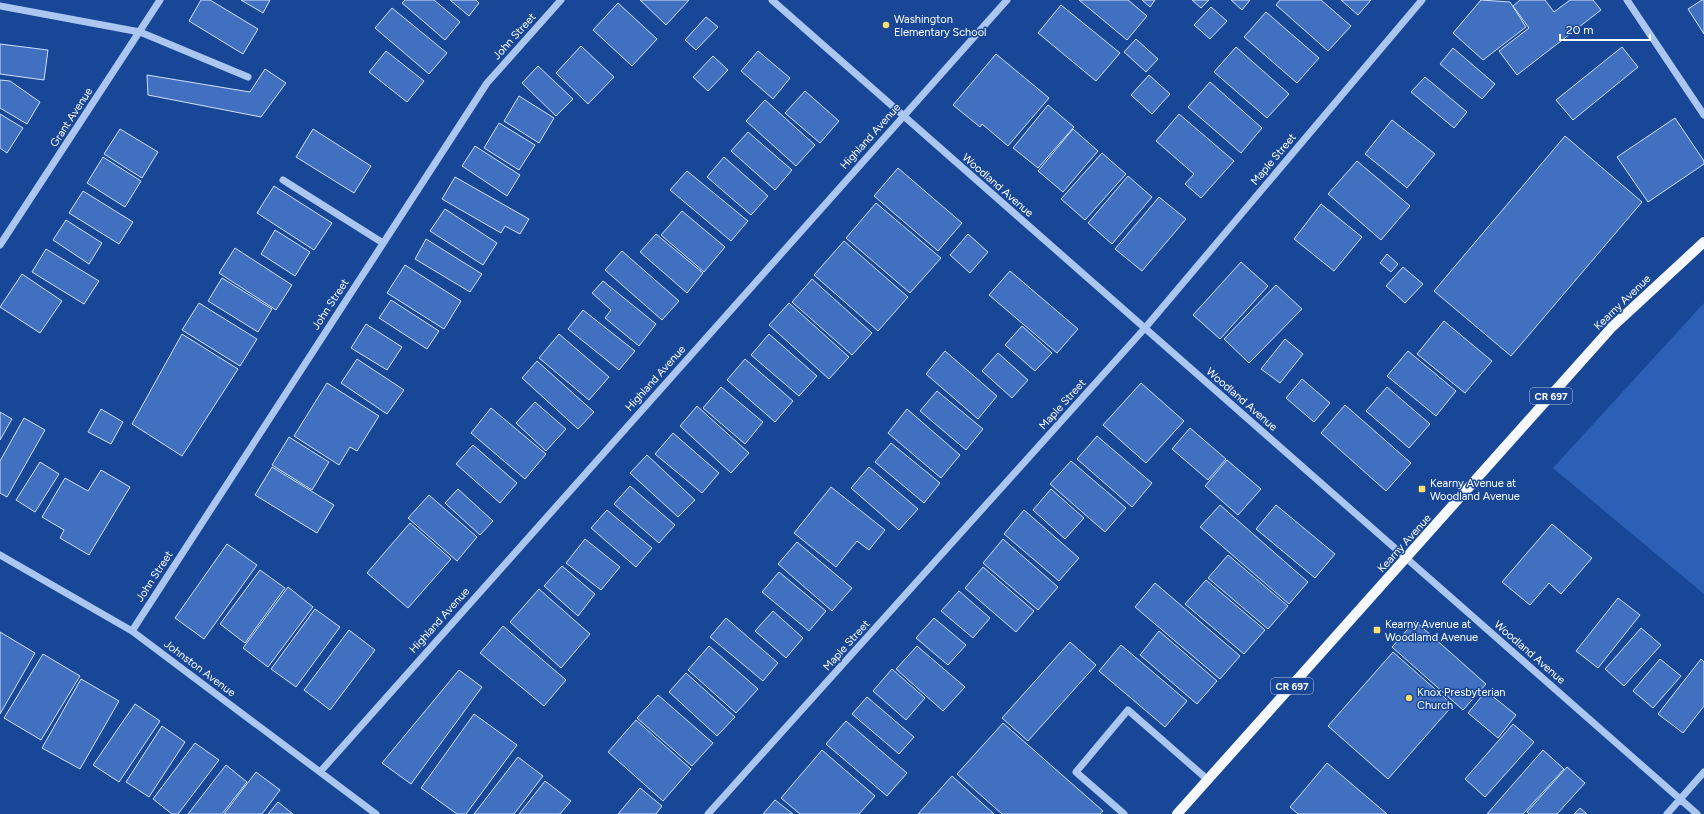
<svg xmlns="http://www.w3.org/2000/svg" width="1704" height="814" font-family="Figtree,sans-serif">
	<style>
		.green { fill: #2b60b6 }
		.building { fill: #4070bf; stroke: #d2e2fc }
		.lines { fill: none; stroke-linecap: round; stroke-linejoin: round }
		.minor { stroke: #abc6f1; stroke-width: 7 }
		.major { stroke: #f5f8ff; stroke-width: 10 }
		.poi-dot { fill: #ffde6b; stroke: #184797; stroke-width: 1.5 }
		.labels { text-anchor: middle; stroke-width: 3; stroke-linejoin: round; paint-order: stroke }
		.shield { fill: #184797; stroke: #bac8e0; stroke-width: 1 }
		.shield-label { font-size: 10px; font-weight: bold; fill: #fff }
		.poi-label { font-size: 11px; fill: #fff; stroke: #184797; text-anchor: start }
		.street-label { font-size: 11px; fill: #fff; stroke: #184797 }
	</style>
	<rect width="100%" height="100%" fill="#184797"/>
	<path class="green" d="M1704 303V594L1553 468Z"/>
	<path class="building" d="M201 0H210L258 29 243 54 189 21Z
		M241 0H270L263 13Z
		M405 0H434L460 22 445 40 402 3Z
		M450 0H476L479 3 469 16Z
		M640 0H689L666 25Z
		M1079 0H1128L1147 16 1127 40Z
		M1142 0H1155L1150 7Z
		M1192 0H1209L1201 8Z
		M1231 0H1250L1242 10Z
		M1280 0H1321L1351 26 1328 51 1276 5Z
		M1341 0H1371L1358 15Z
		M1481 0 1510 2 1526 27 1483 60 1453 33Z
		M1520 0H1545L1554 12 1570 0H1593L1601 10 1517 75 1499 51 1529 28 1513 6Z
		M1702 0H1704V34L1688 9Z
		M618 3 657 39 632 66 593 30Z
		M1061 5 1120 53 1096 81 1038 33Z
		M1211 7 1227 21 1210 39 1194 25Z
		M392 8 447 53 429 74 375 28Z
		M1266 12 1319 58 1297 83 1244 37Z
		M706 17 718 27 696 50 685 40Z
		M1136 39 1158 59 1146 72 1124 52Z
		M0 44 48 50 44 80 0 74Z
		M581 46 614 77 588 104 556 73Z
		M1236 47 1289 94 1267 118 1214 72Z
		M1622 47 1638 67 1573 120 1556 100Z
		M1453 48 1495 84 1482 99 1440 64Z
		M386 51 424 81 407 102 369 72Z
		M758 51 790 78 773 99 741 71Z
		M996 54 1049 98 1008 146 982 124 980 127 953 105Z
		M713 56 728 70 708 91 693 77Z
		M538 66 573 99 556 116 522 83Z
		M265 69 286 83 261 117 148 95 147 75 250 92Z
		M1149 75 1170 94 1152 114 1131 95Z
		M1425 77 1467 112 1454 128 1411 92Z
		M0 80 10 81 40 102 27 124 0 108Z
		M1210 82 1262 128 1241 153 1188 107Z
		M805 91 839 121 820 143 785 113Z
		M519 96 554 118 539 143 504 121Z
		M765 100 815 145 796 166 746 121Z
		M1048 105 1074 127 1038 168 1013 148Z
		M0 114 23 128 7 153 0 148Z
		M1179 114 1234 161 1201 198 1185 184 1194 174 1156 141Z
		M1675 118 1704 161V164L1648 202 1617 157Z
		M1392 120 1435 154 1407 188 1365 154Z
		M499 123 535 145 519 170 484 148Z
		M120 129 158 152 142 178 104 154Z
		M313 129 371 166 354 193 296 157Z
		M1073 129 1098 151 1063 192 1038 171Z
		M748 132 792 170 775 190 731 151Z
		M1565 136 1642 202 1511 356 1434 291Z
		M475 146 520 175 507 196 462 166Z
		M1102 153 1126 174 1085 220 1061 199Z
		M103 157 141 181 125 207 87 183Z
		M724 157 768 196 751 215 707 177Z
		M1357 161 1410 206 1381 240 1328 194Z
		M898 168 962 223 938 251 874 196Z
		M687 171 748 221 731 241 670 190Z
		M1128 176 1152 197 1112 244 1088 223Z
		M455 177 529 219 520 234 505 226 501 233 442 199Z
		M274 186 332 223 314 250 257 213Z
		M83 191 133 222 119 244 69 213Z
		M1159 197 1186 219 1142 271 1115 249Z
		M876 203 941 258 910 293 846 238Z
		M1321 204 1362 237 1334 271 1294 239Z
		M445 209 497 243 483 265 430 231Z
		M682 211 725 247 704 272 661 235Z
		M66 220 102 243 89 264 53 240Z
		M275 230 310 252 295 276 261 254Z
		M656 234 703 273 687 293 640 252Z
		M968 234 988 252 970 273 950 255Z
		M426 239 482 274 470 292 415 259Z
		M844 241 908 297 878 331 814 275Z
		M235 248 292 285 276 310 219 273Z
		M46 249 99 281 84 304 32 272Z
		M622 251 679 301 662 320 605 270Z
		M1387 254 1398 264 1391 272 1380 263Z
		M1241 262 1268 286 1220 339 1193 315Z
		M405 265 461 301 444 329 387 293Z
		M1403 267 1423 284 1405 303 1386 286Z
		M1010 271 1078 329 1057 353 989 295Z
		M22 274 62 301 40 333 0 307Z
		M222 278 272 309 258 332 208 301Z
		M812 279 872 333 852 355 792 302Z
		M603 281 656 324 639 346 605 318 611 310 592 293Z
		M1276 285 1302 309 1249 363 1224 339Z
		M391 300 439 331 427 349 379 318Z
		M199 303 257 339 240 366 182 330Z
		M789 303 849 357 829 379 769 325Z
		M583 310 635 351 619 370 568 329Z
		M1444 321 1492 361 1465 393 1417 354Z
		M366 324 402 347 387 370 351 348Z
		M1022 326 1052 353 1035 371 1005 345Z
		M182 334 238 369 182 456 132 424Z
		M559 334 609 377 589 400 539 358Z
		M769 334 817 376 799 396 751 355Z
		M1285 339 1303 354 1280 383 1261 369Z
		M945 351 997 396 978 419 926 374Z
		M1408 351 1456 391 1436 416 1387 376Z
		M998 353 1028 380 1012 398 982 371Z
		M357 359 404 390 387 414 341 383Z
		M745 359 793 401 775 422 727 380Z
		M537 361 594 412 578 429 522 378Z
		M1302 379 1330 403 1314 422 1286 398Z
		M327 383 379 416 357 451 350 447 339 465 294 436Z
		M1141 383 1184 421 1146 463 1103 425Z
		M721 387 763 422 745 444 703 408Z
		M1387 387 1430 424 1409 448 1366 411Z
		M937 391 983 429 966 450 920 411Z
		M535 402 566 429 546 451 516 423Z
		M1345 405 1411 463 1386 491 1321 433Z
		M697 406 749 453 731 473 680 426Z
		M491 408 546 454 525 479 471 433Z
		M101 409 123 422 111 444 88 432Z
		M907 409 960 455 941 478 888 433Z
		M0 412 12 419 0 440Z
		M24 418 45 430 7 497 0 493V461Z
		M1190 428 1226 459 1208 480 1172 449Z
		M673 433 719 473 702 493 655 454Z
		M1097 436 1152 483 1132 507 1077 459Z
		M289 437 329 462 312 490 272 465Z
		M891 443 940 483 924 503 875 462Z
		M473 445 517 483 500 503 456 464Z
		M647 455 695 500 678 517 630 473Z
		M1227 460 1261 489 1238 515 1205 486Z
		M1071 461 1126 508 1105 532 1050 484Z
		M40 462 59 474 35 512 16 500Z
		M272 467 334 505 317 533 255 495Z
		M869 467 918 509 899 530 851 488Z
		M101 470 130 487 89 555 60 538 64 530 42 517 65 478 88 491Z
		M630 486 675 525 659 543 614 504Z
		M831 487 885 530 869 550 857 541 836 567 794 533Z
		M458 489 493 521 480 535 445 503Z
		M1051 489 1084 518 1065 539 1033 510Z
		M429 495 477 537 457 561 408 518Z
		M1220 505 1308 582 1289 604 1200 527Z
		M1276 505 1335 554 1315 578 1256 529Z
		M607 510 652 548 636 567 591 528Z
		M1024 510 1079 558 1059 581 1004 534Z
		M410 523 451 559 408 608 367 573Z
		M1552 524 1592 558 1561 594 1549 583 1530 605 1502 582Z
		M585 539 620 567 601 590 566 563Z
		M1003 539 1058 587 1038 610 983 563Z
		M797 542 852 588 832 611 778 564Z
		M227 544 257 565 204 639 175 618Z
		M1228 555 1288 606 1268 629 1208 578Z
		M562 566 595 594 578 616 544 586Z
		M983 567 1034 611 1016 632 965 588Z
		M260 570 285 588 245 643 220 624Z
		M779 572 826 611 809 631 762 592Z
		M1206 580 1265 630 1244 654 1185 604Z
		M1155 583 1240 656 1220 679 1135 607Z
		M288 587 313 607 268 667 243 648Z
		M539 589 590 634 561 668 510 622Z
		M959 591 990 618 973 638 941 611Z
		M1618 598 1640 615 1598 668 1576 651Z
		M315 609 340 627 296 687 271 669Z
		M773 611 803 638 786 658 755 631Z
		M726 618 778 663 763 681 710 637Z
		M934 618 966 645 948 665 916 638Z
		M1415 621 1486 684 1463 710 1392 647Z
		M503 626 566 680 544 706 480 653Z
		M1641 628 1661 645 1624 686 1605 669Z
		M349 630 375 650 330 710 304 690Z
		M1159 631 1217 681 1197 704 1140 655Z
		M0 632 35 653 0 714Z
		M1070 642 1096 665 1028 741 1002 718Z
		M1121 645 1187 701 1165 727 1099 671Z
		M709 646 758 689 736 713 688 670Z
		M917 646 965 687 943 711 896 669Z
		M1393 652 1453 705 1388 779 1328 726Z
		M43 654 80 676 41 740 4 718Z
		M1660 659 1681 676 1653 708 1633 691Z
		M1701 659 1704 662V706L1683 733 1658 714Z
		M892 669 925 698 906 720 873 691Z
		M459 670 482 687 411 784 382 763Z
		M686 673 735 717 717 736 669 692Z
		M81 679 119 701 80 769 42 748Z
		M1486 691 1516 715 1498 738 1468 713Z
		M658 695 713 743 692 766 637 718Z
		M867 697 914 737 899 754 852 714Z
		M135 704 160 721 119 782 93 765Z
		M474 714 517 745 466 814H457L421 788Z
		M636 720 691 769 663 801 608 752Z
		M846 721 907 773 887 796 826 744Z
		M1003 723 1103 811 1100 814H1002L957 774Z
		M1513 724 1534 742 1485 797 1465 779Z
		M162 726 185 742 149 797 126 782Z
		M195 743 219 760 178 814H172L153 799Z
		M822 750 875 796 859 814H800L781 798Z
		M1543 750 1564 769 1523 814H1487Z
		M518 757 543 776 514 814H474Z
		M1327 763 1387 814H1298L1290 807Z
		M226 765 247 782 222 814H188Z
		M1567 767 1585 783 1557 814H1529L1527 812Z
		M256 772 280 790 262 814H224Z
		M952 776 994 814H918Z
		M545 781 571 801 560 814H519Z
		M640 788 662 806 656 814H618Z
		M775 800 793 814H763Z
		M278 802 293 814H268Z
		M1580 808 1587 814H1574Z"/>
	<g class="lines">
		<path class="minor" d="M772 0 1697 814
			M1627 0 1704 115
			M0 6 140 32 248 77
			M283 180 383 243
			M0 245 160 0
			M0 555 132 631 376 814
			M132 631 487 83 561 0
			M320 772 1007 0
			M708 814 1145 328 1422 0
			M1124 814 1076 772 1128 710 1208 780
			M1667 814 1704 772"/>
		<path class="major" d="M1177 814 1612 327 1704 242"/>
	</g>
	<g class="poi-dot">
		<circle cx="886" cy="25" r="4"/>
		<rect x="1418" y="485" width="8" height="8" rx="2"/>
		<rect x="1373" y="626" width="8" height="8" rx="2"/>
		<circle cx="1409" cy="698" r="4"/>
	</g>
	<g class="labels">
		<g class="shield">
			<rect x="1530" y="388" width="42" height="16" rx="3"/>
			<rect x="1271" y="678" width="42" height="16" rx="3"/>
		</g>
		<g class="shield-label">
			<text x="1551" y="400">CR 697</text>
			<text x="1292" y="690">CR 697</text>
		</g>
		<g class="poi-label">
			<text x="894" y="23">Washington<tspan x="894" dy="13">Elementary School</tspan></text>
			<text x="1430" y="487">Kearny Avenue at<tspan x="1430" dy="13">Woodland Avenue</tspan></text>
			<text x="1385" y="628">Kearny Avenue at<tspan x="1385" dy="13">Woodlamd Avenue</tspan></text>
			<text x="1417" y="696">Knox Presbyterian<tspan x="1417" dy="13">Church</tspan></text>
		</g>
		<g class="street-label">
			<text transform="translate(514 36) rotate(-48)" y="4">John Street</text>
			<text transform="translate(71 117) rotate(-57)" y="4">Grant Avenue</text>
			<text transform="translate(870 136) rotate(-48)" y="4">Highland Avenue</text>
			<text transform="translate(1273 159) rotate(-50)" y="4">Maple Street</text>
			<text transform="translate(998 185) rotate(41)" y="4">Woodland Avenue</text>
			<text transform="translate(1622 302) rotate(-44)" y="4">Kearny Avenue</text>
			<text transform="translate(330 304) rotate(-57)" y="4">John Street</text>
			<text transform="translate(655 378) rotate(-48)" y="4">Highland Avenue</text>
			<text transform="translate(1242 399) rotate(41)" y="4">Woodland Avenue</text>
			<text transform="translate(1062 404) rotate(-48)" y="4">Maple Street</text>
			<text transform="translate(1404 543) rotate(-48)" y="4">Kearny Avenue</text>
			<text transform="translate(154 576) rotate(-57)" y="4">John Street</text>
			<text transform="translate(439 620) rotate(-48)" y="4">Highland Avenue</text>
			<text transform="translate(846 645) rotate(-48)" y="4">Maple Street</text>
			<text transform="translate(1530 652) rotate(41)" y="4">Woodland Avenue</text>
			<text transform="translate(200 668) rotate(37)" y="4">Johnston Avenue</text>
		</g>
	</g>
	<path d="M1560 34v6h90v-6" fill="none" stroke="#ffffff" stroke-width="2"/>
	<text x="1566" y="34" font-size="12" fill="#ffffff" stroke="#184797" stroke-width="3" paint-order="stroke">20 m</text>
</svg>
